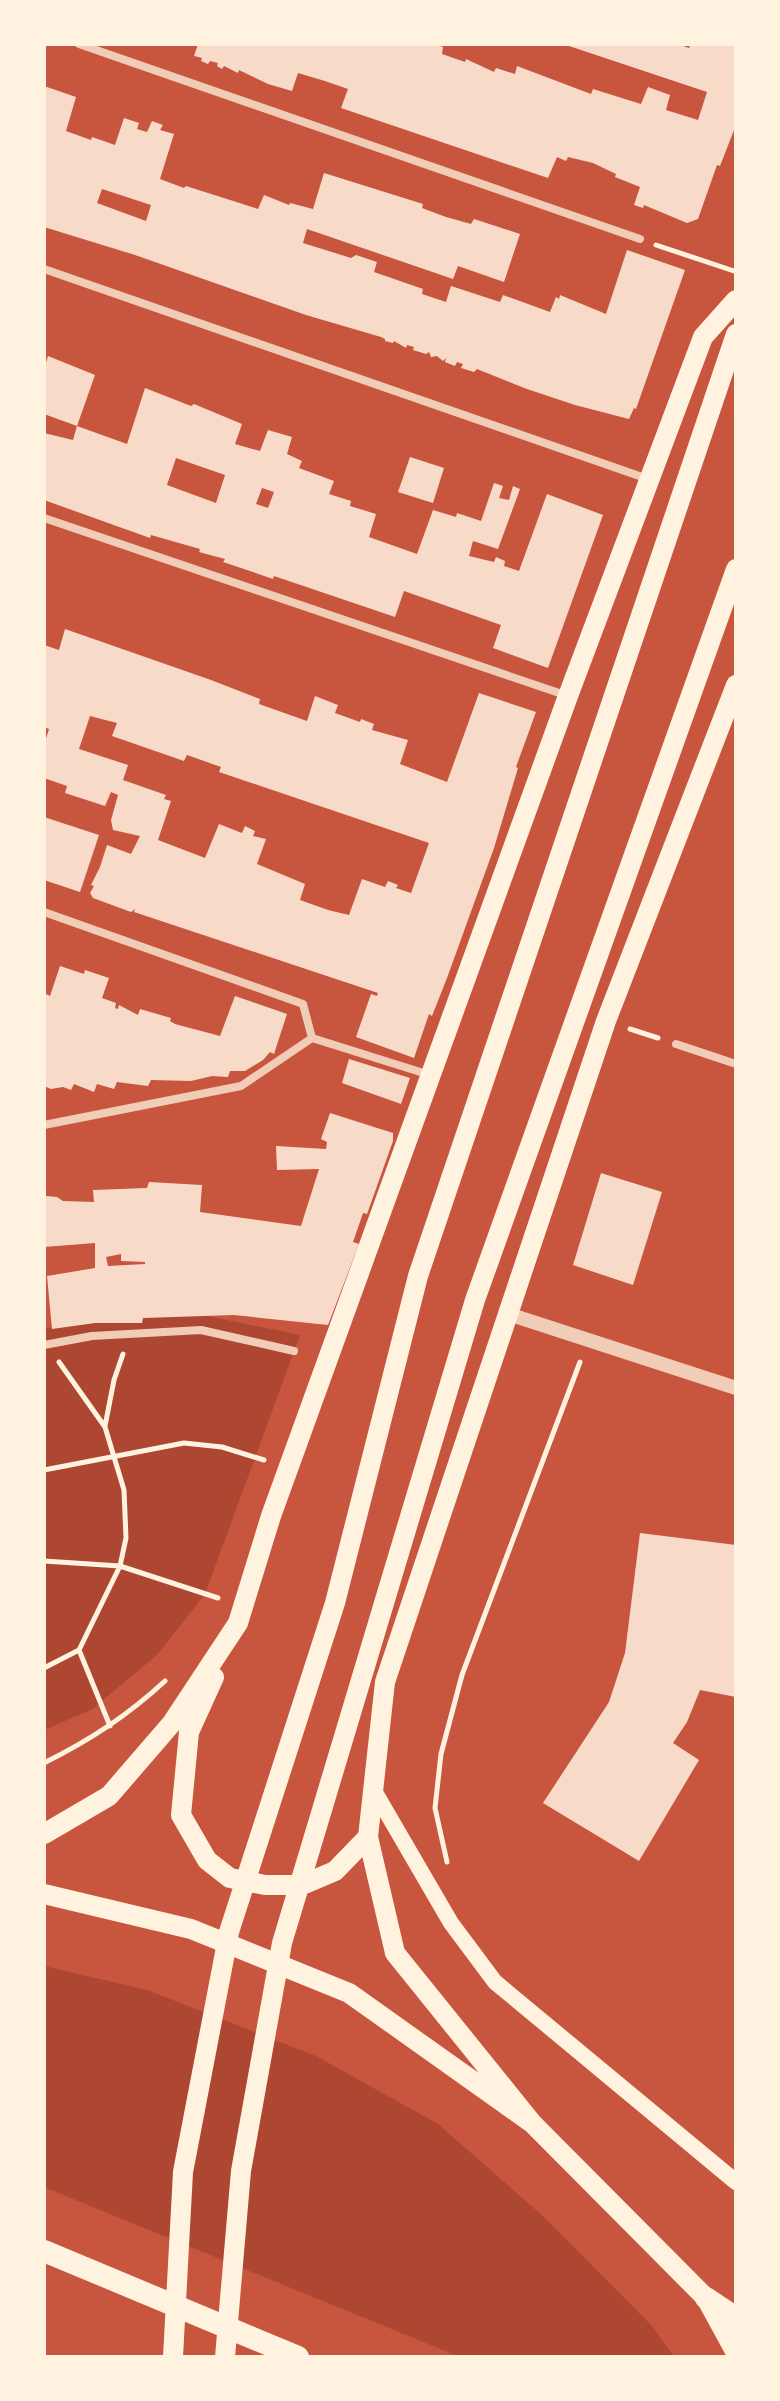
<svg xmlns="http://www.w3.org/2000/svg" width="780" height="2401" font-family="Figtree,sans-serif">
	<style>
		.green { fill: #ae4732 }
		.building { fill: #f7dbc8; fill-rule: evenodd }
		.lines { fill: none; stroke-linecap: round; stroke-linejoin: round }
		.path { stroke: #fff3e0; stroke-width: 5 }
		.minor { stroke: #f1ccb7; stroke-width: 8 }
		.tertiary { stroke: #f1ccb7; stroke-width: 14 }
		.secondary { stroke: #fff3e0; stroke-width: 16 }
		.primary { stroke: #fff3e0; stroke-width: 20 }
		.trunk { stroke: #fff3e0; stroke-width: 22 }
	</style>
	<rect width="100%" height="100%" fill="#c8553d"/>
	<path class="green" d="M202 1315 300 1335 205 1594 157 1655 91 1710 44 1730V1329L90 1321Z
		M44 1966 147 1990 316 2056 438 2124 544 2217 652 2326 674 2357H460L44 2187Z"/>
	<path class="building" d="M198 44H434L443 47 442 54 465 62 466 59 494 72 496 68 515 74 517 66 591 94 593 89 641 104 648 87 670 95 666 110 698 120 707 92 563 44H678L689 48 691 44H736V125L720 166 717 165 698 219 687 223 644 205 643 208 634 205 640 187 615 177 616 174 593 163 568 157 566 161 557 157 548 178 341 108 348 89 325 81 298 73 292 91 268 84 239 70 238 73 224 66 222 69 217 66 218 63 210 61 208 64 201 61 202 58 194 56Z
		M44 86 76 97 66 131 91 140 92 137 115 145 124 118 139 123 137 129 147 132 152 121 163 125 160 130 174 134 160 179 184 188 186 186 258 209 264 195 289 205 290 203 313 209 324 173 423 204 422 208 446 217 471 224 474 219 520 234 504 282 458 266 453 279 307 229 303 243 351 258 356 255 377 262 374 272 423 289 422 294 446 302 451 286 500 302 503 295 550 312 556 297 559 299 560 295 606 314 627 250 685 270 636 409 634 408 629 419 575 405 527 389 477 369 474 372 461 368 463 364 457 362 455 366 445 362 446 358 443 361 437 356 431 357 429 352 426 354 413 350 414 347 407 345 406 348 394 341 393 343 385 341V339L381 337 306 315 135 255 44 227ZM102 189 151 205 146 221 97 203Z
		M48 356 95 375 77 426 127 444 145 388 191 406 194 404 242 424 235 444 260 451 268 430 292 437 287 454 302 461 299 468 334 481 329 494 351 501 350 506 376 514 369 537 417 554 433 510 456 517 457 513 481 521 494 483 503 486 499 498 509 500 513 486 520 489 498 549 473 541 469 556 494 562 496 557 505 561 504 566 519 571 547 494 603 515 548 668 493 648 501 625 404 591 395 617 274 576 273 579 247 570 223 562 225 559 199 552 200 549 151 535 150 538 44 500V433L73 440 77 426 44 414V369ZM176 458 225 475 216 503 167 485ZM262 488 274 492 268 508 256 504Z
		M410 457 444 468 433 503 398 492Z
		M65 629 211 680 260 699 259 704 307 721 315 696 338 705 335 713 360 722 361 719 374 724 372 730 408 740 400 764 447 782 479 693 536 712 516 767 518 768 494 848 447 978 432 1016 429 1014 414 1058 356 1037 371 994 377 996 378 993 134 912 135 909 131 912 93 898 90 893 94 886 91 885 100 867 107 845 131 854 140 836 113 830 111 820 118 795 111 792 105 806 65 793 67 786 44 778V745L49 729 44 727V645L59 650ZM90 716 117 723 112 736 184 761 187 755 221 767 219 772 429 843 411 893 396 888 398 885 388 881 385 887 362 879 349 915 328 910 300 900 305 884 257 864 266 839 253 836 255 831 245 826 242 833 219 824 205 858 158 840 171 801 164 799 166 795 123 780 128 765 79 749Z
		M44 817 99 835 80 892 44 880Z
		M60 966 84 974 85 970 109 978 102 998 116 1003 115 1008 118 1009 119 1005 138 1015 140 1009 171 1018 170 1021 175 1024 220 1036 235 996 287 1014 274 1054 270 1052 263 1060 245 1071H230L228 1077 212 1076 191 1081 151 1080 148 1086 117 1082 114 1089 97 1084 94 1092 74 1084 71 1090 63 1087 51 1089 44 1086V993L50 996Z
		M349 1059 410 1078 401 1104 342 1083Z
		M330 1113 393 1133V1141L367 1214 363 1213 353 1242 359 1244 328 1325 234 1315 143 1318 142 1323H95L52 1329 47 1276 95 1268V1243L44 1247V1198L47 1196 57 1197 63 1201 94 1202 93 1190 147 1188 149 1182 202 1185 200 1212 301 1226 319 1169 277 1170 276 1146 326 1149 327 1142 321 1139ZM121 1254V1261L145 1262V1264L108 1266 106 1257Z
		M601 1173 662 1192 633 1285 573 1265Z
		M640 1533 736 1545V1697L700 1690 687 1722 673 1743 699 1760 639 1861 543 1803 609 1702 625 1653Z"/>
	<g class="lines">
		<path class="path" d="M656 245 734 271
			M630 1029 658 1038
			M105 1426 114 1380 123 1354
			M44 1470 184 1443 222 1447 264 1460
			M44 1561 120 1566 218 1598
			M79 1650 110 1726
			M44 1668 79 1650 120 1566 126 1538 124 1490 105 1427 59 1362
			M44 1763C90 1740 127 1716 165 1681
			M447 1862 435 1808 441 1754 462 1675 580 1362"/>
		<path class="minor" d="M79 44 640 239
			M44 269 648 479
			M44 518 568 696
			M44 912 303 1004 312 1038
			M312 1038 430 1075
			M676 1044 736 1064
			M44 1125 241 1086 312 1038
			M44 1345 92 1336 201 1330 294 1351"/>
		<path class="tertiary" d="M508 1314 736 1388"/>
		<path class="secondary" d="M373 1789 451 1923 495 1982 736 2182"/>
		<path class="primary" d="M214 1677 189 1732 181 1815 207 1860 230 1878 265 1885H302L335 1871 368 1837
			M44 1834 109 1796 172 1723 238 1623 271 1516 568 696 703 337 736 300
			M44 1894 191 1929 349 1993 532 2123 706 2298 736 2353
			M532 2123 395 1953 368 1837 385 1682 606 1021 736 685
			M173 2357 183 2172 229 1932 335 1603 418 1276 736 334
			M225 2357 241 2171 282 1943 475 1300 736 569"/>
		<path class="trunk" d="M44 2251 298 2357
			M706 2298 736 2318"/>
	</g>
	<rect width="780" height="2401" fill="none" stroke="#fff3e0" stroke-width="92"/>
</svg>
